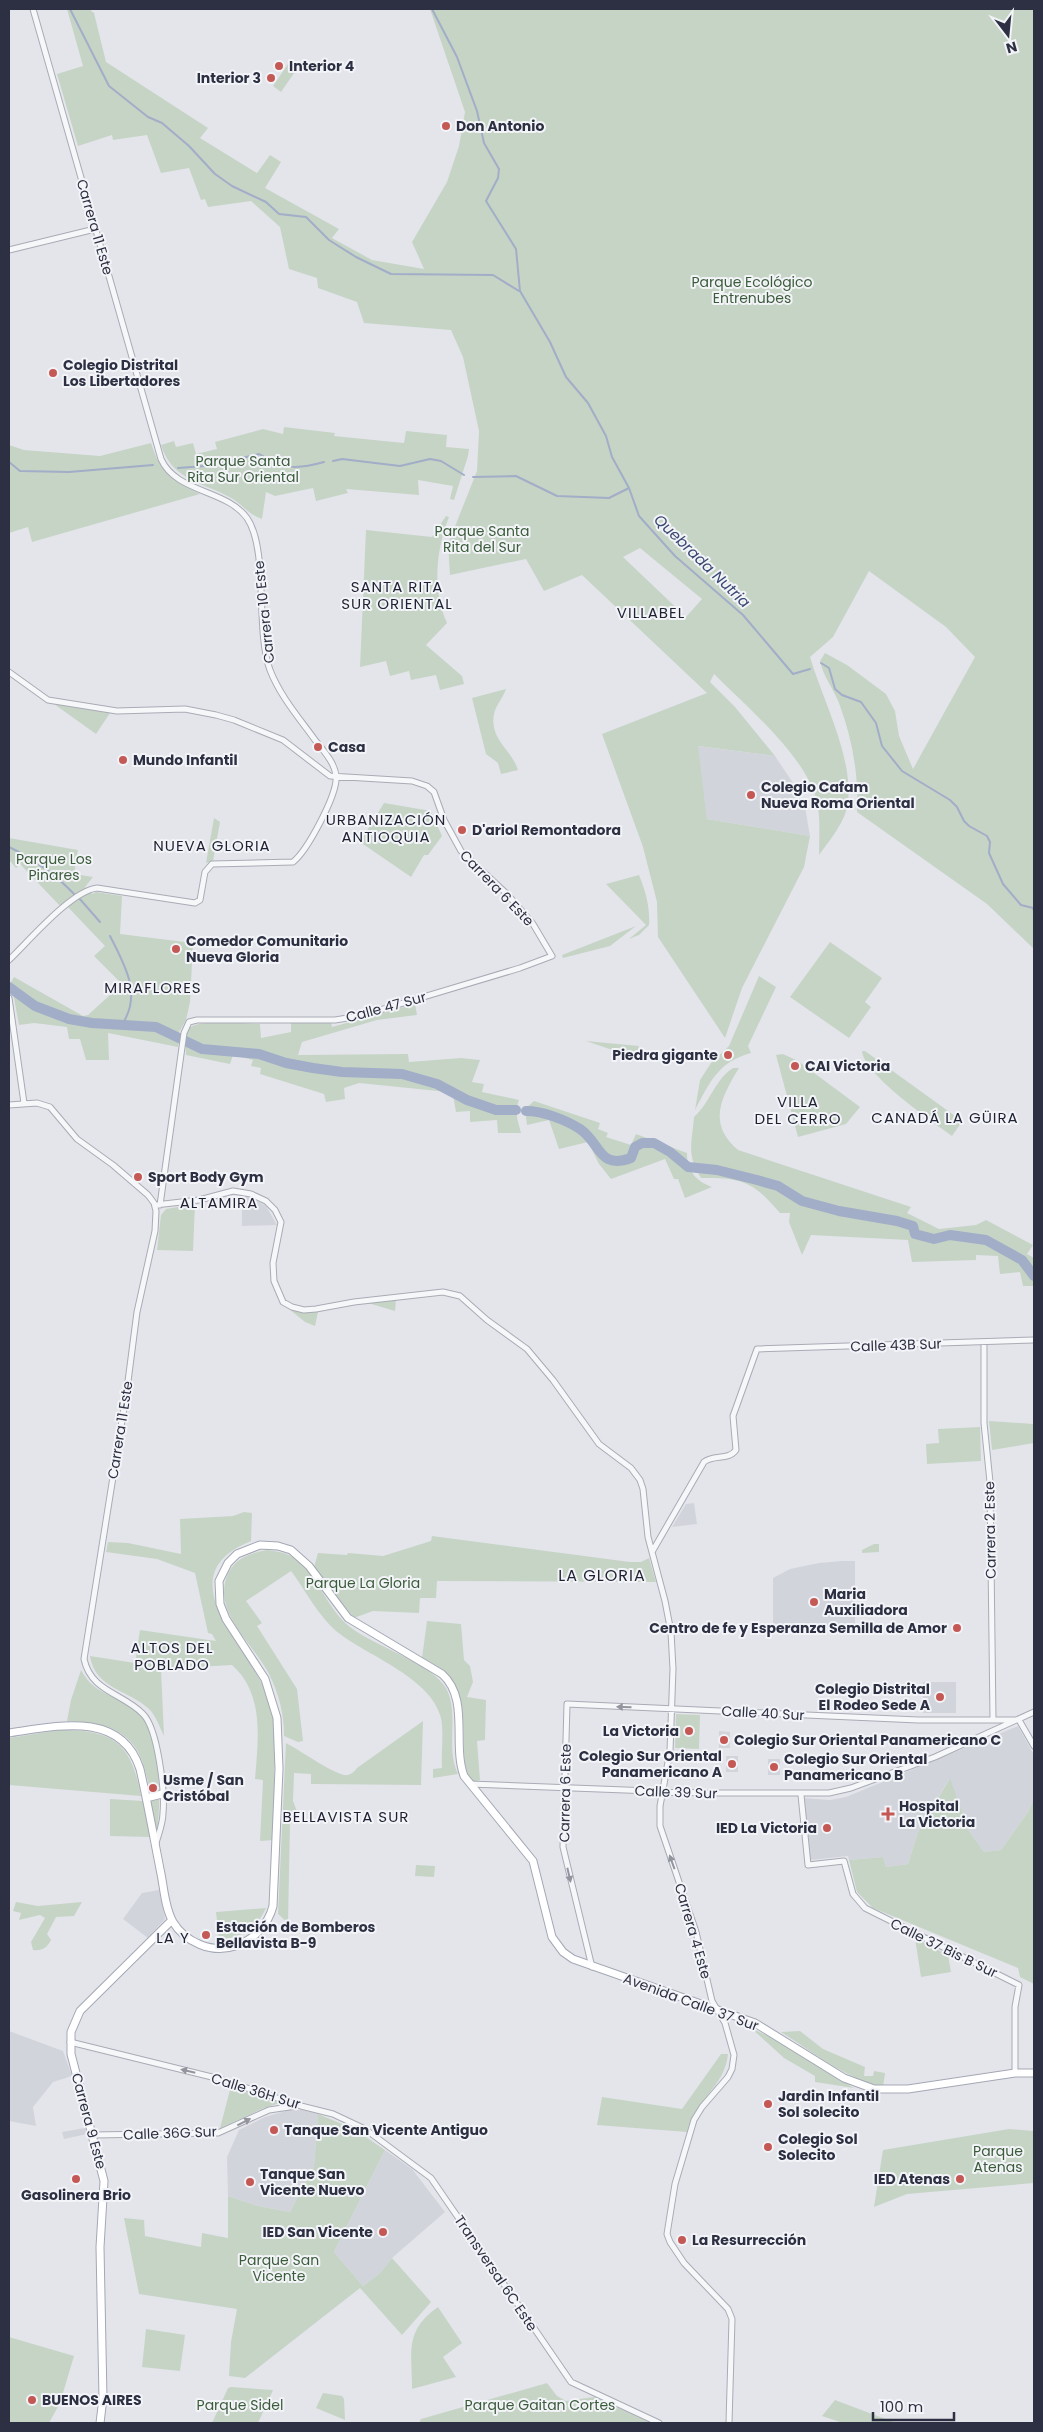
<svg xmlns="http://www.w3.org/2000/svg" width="1043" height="2432" font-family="Poppins,sans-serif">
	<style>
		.built { fill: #d2d4dc }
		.green { fill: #c6d4c6; fill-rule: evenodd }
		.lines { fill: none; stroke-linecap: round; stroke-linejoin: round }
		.stream { stroke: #a2adc7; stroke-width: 2 }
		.river { stroke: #a2adc7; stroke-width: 10 }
		.minor-casing { stroke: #a9abb5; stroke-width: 7 }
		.major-casing { stroke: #a4a8b5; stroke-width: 9 }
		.minor { stroke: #f6f7f9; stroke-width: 5 }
		.major { stroke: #fff; stroke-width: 7 }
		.oneway { fill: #92949e }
		.poi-dot { fill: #c45854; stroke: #f3f4f8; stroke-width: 2 }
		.labels { text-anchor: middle; stroke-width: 4; stroke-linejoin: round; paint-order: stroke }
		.poi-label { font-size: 14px; font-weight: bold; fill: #2d3042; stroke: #f3f4f8; text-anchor: start }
		.street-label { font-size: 14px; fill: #2d3042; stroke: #f3f4f8 }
		.park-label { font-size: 14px; fill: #3b5c3b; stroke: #f3f4f8 }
		.water-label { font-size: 15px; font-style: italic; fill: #3a4873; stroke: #f3f4f8 }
		.neighbourhood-label { font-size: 15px; letter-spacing: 1px; fill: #1f2233; stroke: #f3f4f8 }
		.quarter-label { font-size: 16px; letter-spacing: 1px; fill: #1f2233; stroke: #f3f4f8 }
	</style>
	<rect width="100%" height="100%" fill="#e4e5eb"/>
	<path class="built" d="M697 746 775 756 793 783 805 807 810 836 707 819Z
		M242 1195 252 1198 266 1206 277 1225 242 1226Z
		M694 1503 697 1524 672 1527 686 1504Z
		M842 1561H855V1627L773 1625V1578L790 1569 819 1563Z
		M923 1682H956V1713H923Z
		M1018 1726 1034 1755V1799L1028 1812 1001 1850 984 1852 969 1831 949 1779 918 1832 908 1864 886 1867 883 1857 849 1860 848 1856 810 1860 804 1798 830 1800 846 1797Z
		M719 1731 730 1732V1748H719Z
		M726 1756H738V1772H726Z
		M768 1759H780V1775H768Z
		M159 1890 165 1919 148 1938 123 1919 142 1893Z
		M9 2031 63 2051 72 2076 53 2082 33 2107 36 2126 9 2121Z
		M289 2110H303L318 2114 314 2166 290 2212 258 2206 228 2196 227 2157 239 2130 265 2117Z
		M85 2128 87 2134 64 2139 62 2132Z
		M385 2150 412 2169 445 2212 392 2258 380 2273 363 2286 334 2252Z"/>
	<path class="green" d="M67 9H89L94 13 106 62 208 128 200 138 257 173 270 155 281 162 265 188 339 229 332 238 372 260 424 269 412 242 447 182 459 146 465 112 430 9H1034V949L987 904 857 812C859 775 852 738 839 703 833 688 823 676 820 661L825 653 847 665 886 694 895 711 899 736 913 769 975 657 946 627 869 571 833 637 810 657C823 701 853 756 848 802 846 821 830 840 819 855 819 836 821 816 816 798 804 755 746 706 714 674L710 682 735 707 775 756 698 746 707 819 810 836 804 867 742 988 725 1038 658 937 657 902 643 847 602 734 707 693 582 575 544 591 526 559 450 575 448 544 477 471 479 431 463 357 451 330 364 323 357 302 318 288 317 278 289 269 280 227 251 201 208 207 205 199 201 200 189 168 161 173 147 135 113 140 112 135 78 146 57 74 83 66ZM640 548 702 599 686 617 623 557Z
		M290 61 299 66 281 92 273 86Z
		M284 427 335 433 334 436 404 443 406 431 447 435 446 447 469 449 468 456 454 500 450 499 453 486 418 480 419 495 346 489 348 493 316 501 313 488 275 496 266 492 262 519C248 514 245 507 233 499 204 482 173 482 161 445L174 441 176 447 193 443 196 454 217 449 215 442 263 429 283 434Z
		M151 443C162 476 170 479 200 494L32 542 28 527 9 533V445L24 450 100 456Z
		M446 516 449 517C436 549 432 591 447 623L426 645 462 676 464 684 440 690 436 675 411 680 409 671 390 676 386 661 360 667 366 530 432 537Z
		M506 689C503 698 496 705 494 714 489 739 512 750 518 770L501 774 498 763 486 754 472 698Z
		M54 704 110 713 96 734Z
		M384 803 431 811 442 836 428 855H424L411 877 360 842Z
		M214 818 220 822 213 861 206 863Z
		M9 838 78 850 74 874 93 877 85 887 92 894 96 892 122 896 120 934 193 943 190 1002 186 1020 179 1032 178 1047 108 1033 109 1060H86L80 1039H69L67 1027 34 1023 19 1025 11 982 14 977 83 1016 88 1015 122 984 94 956 105 946 66 905 62 908 20 864 16 868 9 860Z
		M639 875C646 892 650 907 649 925L639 935 629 939 646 925 606 884Z
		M636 926 610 946 563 958 562 955Z
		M830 942 882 978 865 1002 871 1007 849 1038 790 997Z
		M759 976 776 987 748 1046 751 1053C718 1062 710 1082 695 1110L700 1080 711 1063 729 1046Z
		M415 1004 417 1015 377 1020 302 1042 298 1055 408 1054 409 1062 461 1058 480 1060 472 1082 484 1084 482 1092 519 1100C514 1112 518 1121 521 1133H498L497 1120 470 1122V1111L456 1112 453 1095 448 1092 359 1083 344 1088 345 1099 326 1102 324 1094 260 1074 261 1068 251 1066 253 1060 233 1055 230 1064 186 1055C186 1048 184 1037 187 1031 193 1017 246 1024 260 1024L261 1038 291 1032V1023L331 1022 332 1027Z
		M586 1041 639 1046 636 1058Z
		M862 1051H865L955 1116 961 1123 952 1136C932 1121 864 1075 862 1051Z
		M783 1054 798 1061 860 1107 846 1124 798 1137 776 1055Z
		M733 1068H739C721 1098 707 1123 738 1150L911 1207 907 1213 939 1229 976 1225 986 1220 1033 1245 1027 1254 1034 1258V1286H1023L1020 1272 1000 1274 998 1256 976 1255V1260L912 1262 908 1240 811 1235 802 1255 789 1222 790 1213H780C754 1182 742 1177 701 1178 686 1154 692 1143 694 1117 710 1103 715 1079 733 1068Z
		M534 1101 600 1123 598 1129 608 1133 606 1137 631 1145 636 1134 687 1153C687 1171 696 1181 712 1187L685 1198 678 1179H674L665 1159 611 1179 599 1164 588 1142 559 1149 549 1120 527 1125 525 1109Z
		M195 1204 193 1251 157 1250 161 1215 166 1209Z
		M396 1300 395 1311 368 1303Z
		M289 1309 299 1312H318L315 1326 305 1322Z
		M989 1421 1034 1424V1443L992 1450Z
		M980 1427 981 1461 927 1464 926 1444 939 1443 938 1429Z
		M244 1512 252 1513 251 1541C171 1573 237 1636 261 1682 267 1693 270 1706 273 1718 277 1737 275 1756 274 1775 274 1797 274 1818 274 1840L260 1841 263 1780 255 1779C258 1741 265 1694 232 1665L161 1669 164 1736C160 1728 156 1716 149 1709 129 1690 95 1689 90 1656L135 1663 140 1630 216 1641 212 1634 208 1633 195 1573 157 1559 106 1552 108 1542 128 1543 181 1554 180 1519 233 1516Z
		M432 1536 630 1562H641L649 1558 656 1582 437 1581 436 1598H420L419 1613 373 1611 354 1618 314 1567 318 1553 347 1555 348 1553 383 1556 431 1541Z
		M874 1544H879V1552L862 1553V1550Z
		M267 1550C274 1551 282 1552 289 1555 315 1567 326 1609 350 1627 374 1646 431 1663 446 1688 460 1714 445 1748 458 1774L433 1778V1769L442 1768C441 1753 444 1733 441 1718 431 1678 370 1657 340 1634 319 1618 306 1591 291 1571L246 1601 262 1623 257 1626 297 1689 303 1741 298 1742 284 1736C284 1714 279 1694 269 1674 253 1643 213 1613 227 1576 234 1558 250 1553 267 1550Z
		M427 1621 461 1624 464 1660 470 1666 473 1682 467 1697 486 1700 485 1740 477 1741 480 1780 472 1782C465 1772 464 1760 464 1748 463 1708 465 1676 422 1658Z
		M81 1670C95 1696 114 1693 135 1710 140 1714 147 1721 150 1727 159 1747 162 1813 156 1834 145 1766 150 1723 67 1721L71 1700Z
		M676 1714 700 1715 699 1749 675 1748Z
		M423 1721 421 1785 311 1784V1774L294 1773 293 1801 302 1824 290 1823 288 1923 278 1914 286 1743C301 1751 329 1771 344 1775 350 1776 354 1772 357 1768Z
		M59 1730C112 1730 131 1741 141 1796L9 1785V1738Z
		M950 1778 969 1831 984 1852 1001 1850 1028 1812 1034 1799V1984L1020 1977 1018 1968 873 1908 857 1892 849 1860 883 1857 886 1867 908 1864 918 1832Z
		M110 1799 143 1801 150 1837 110 1836Z
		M416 1865 435 1866 434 1877 415 1876Z
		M16 1902 38 1906 82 1902 74 1916 56 1917 47 1934 51 1940C47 1948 42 1951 33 1950L31 1942 45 1918 40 1915 19 1920 21 1913 13 1911Z
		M266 1908C256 1930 242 1937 219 1940L216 1912Z
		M915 1938 948 1955 951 1972 921 1977Z
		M751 2028 770 2037 854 2088 815 2082V2076L784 2058Z
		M800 2031 823 2049 865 2067 864 2076H873L874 2071 885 2073 883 2087C845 2078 814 2053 781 2032Z
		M721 2054H728C725 2087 695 2099 687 2132L597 2125 602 2097 682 2109Z
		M231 2086 283 2102 264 2108 220 2128Z
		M318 2114 354 2129 385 2150 334 2252 363 2286 380 2273 392 2258 431 2302 402 2335 360 2288 245 2378 229 2376 231 2342 237 2309 139 2294 124 2218 144 2220 145 2236 201 2247 202 2233 228 2238V2196L258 2206 290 2212 314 2166Z
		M1009 2129 1034 2131V2183L907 2194 874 2207 883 2150Z
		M438 2307 462 2343 443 2357 456 2377 412 2389C412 2352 404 2331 438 2307Z
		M146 2329 185 2335 180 2371 142 2367Z
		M9 2337 74 2356 60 2403 49 2423H9Z
		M547 2383 557 2396 566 2401 594 2397 651 2423H419L421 2419Z
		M231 2387 273 2390 258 2423H212L228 2388Z
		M323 2393 342 2396 344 2399 345 2420 316 2408Z
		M835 2400 896 2423H843L822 2416Z"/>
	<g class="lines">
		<path class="stream" d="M70 9 109 86 148 117 162 123 189 146 215 174 232 186 266 202 279 214 306 217 329 240 356 257 391 274 493 275 519 291
			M432 9 457 57 477 111 484 143 499 169 498 178 486 201 516 249 520 291 550 342 566 377 588 403 606 436 612 457 629 488 639 516 675 556 743 615 793 674 810 669
			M242 458 259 454C286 469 295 470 324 462
			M333 461 342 459 400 466 430 459 441 461 464 475
			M9 462 20 471 69 472 153 465
			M178 468 205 466 233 460
			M473 477 516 476 557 496 609 498 629 488
			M821 663 829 668 835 689 842 695 861 702 876 723 882 746 902 771 950 800 957 807 964 821 969 826 987 836 990 842 989 853 1003 884 1021 905 1033 908 1034 911
			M9 847C34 859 56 875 75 895
			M79 898 100 922
			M110 936C125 966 143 995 121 1026"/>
		<path class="river" d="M9 987 35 1006 69 1019 92 1023 156 1027 202 1049 259 1054 286 1063 313 1068 342 1072 402 1074 437 1084 467 1100 496 1110H516
			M526 1111C543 1111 566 1120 580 1129 601 1143 598 1170 631 1158L635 1147 642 1143H654L670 1152 688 1167 717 1170 757 1180 778 1186 802 1201 839 1211 897 1221 913 1226 915 1234 934 1239 950 1235 986 1240 1022 1260 1034 1276"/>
		<g class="minor-casing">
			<path id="minor" d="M9 250 95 229
				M9 672 48 700 117 711 185 709 216 715 234 720 283 740 330 776 412 781 427 786 434 792 444 820 461 851 508 895 533 924 552 956 520 968 360 1016 335 1020H197L189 1022 184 1033 160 1205
				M9 960C29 941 71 891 97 888L195 903 200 900 205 872 212 864 293 862C307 851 338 794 336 776 335 763 323 750 315 740 300 719 280 696 270 670 255 630 269 550 247 518 226 489 176 493 161 459L33 9
				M9 998 24 1103
				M9 1105 37 1103 50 1107 77 1139 113 1165 148 1195 154 1203 156 1211 155 1231 137 1312 127 1389 84 1659C91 1692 123 1693 143 1714 158 1729 165 1792 163 1813 163 1823 159 1833 156 1843
				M155 1205 199 1200 233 1191 251 1194 266 1201 275 1210 281 1222 273 1263 274 1281 283 1302 292 1307 304 1310 316 1309 354 1302 443 1292 460 1296 487 1320 527 1349 553 1380 599 1444 631 1468 640 1480 643 1489 648 1537 665 1601 671 1632 673 1669 670 1751 660 1806V1826L696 1932 712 2001 725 2023 734 2055 732 2069 728 2077 702 2107 694 2120 675 2184 667 2234 670 2242 684 2263 728 2309 732 2319 729 2423
				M984 1342V1423L990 1482 993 1719
				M652 1552 704 1462C714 1454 728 1461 736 1450L733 1416 757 1349 1034 1340
				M1019 1720 1034 1746
				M470 1784 703 1793H829L851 1788 935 1757 1034 1712
				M801 1795 808 1865 844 1861 853 1894 865 1908 1019 1985 1015 2007V2073
				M592 1967 563 1847 567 1704 918 1720H1019
				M70 2042 220 2079 301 2106 333 2114 365 2129 431 2178 571 2382 659 2423
				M93 2135 218 2133 269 2110 296 2106"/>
		</g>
		<g class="major-casing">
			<path id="major" d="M9 1733C56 1726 121 1710 140 1769 148 1804 154 1839 161 1874 164 1889 165 1908 173 1922 185 1942 212 1954 235 1946 254 1940 268 1925 273 1906L279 1769 277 1718 265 1679 226 1619 220 1604 219 1581 228 1563 237 1554 260 1545 278 1546 291 1550 309 1566 348 1618 442 1674C470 1699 452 1744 464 1776L533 1861 552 1937 563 1952 573 1959 755 2023 844 2078 874 2089H908L1015 2073H1034
				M146 1798 162 1794
				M100 2423 103 2398 100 2247 104 2181 71 2054V2032L80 2011 172 1920"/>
		</g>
		<use href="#minor" class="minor"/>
		<use href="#major" class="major"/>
	</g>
	<defs><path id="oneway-solid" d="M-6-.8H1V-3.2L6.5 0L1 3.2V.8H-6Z" transform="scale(1.25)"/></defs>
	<g class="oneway">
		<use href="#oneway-solid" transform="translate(624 1707) rotate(-178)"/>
		<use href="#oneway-solid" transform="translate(672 1862) rotate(-110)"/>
		<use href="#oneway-solid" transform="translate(569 1875) rotate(77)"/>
		<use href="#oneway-solid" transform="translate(188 2071) rotate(-167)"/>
		<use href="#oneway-solid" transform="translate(244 2122) rotate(-27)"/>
	</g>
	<g class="poi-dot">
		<circle cx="279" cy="66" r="5"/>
		<circle cx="271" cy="78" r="5"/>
		<circle cx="446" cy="126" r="5"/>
		<circle cx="53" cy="373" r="5"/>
		<circle cx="318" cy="747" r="5"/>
		<circle cx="123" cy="760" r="5"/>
		<circle cx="751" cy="795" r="5"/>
		<circle cx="462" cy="830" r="5"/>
		<circle cx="176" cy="949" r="5"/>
		<circle cx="728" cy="1055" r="5"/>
		<circle cx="795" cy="1066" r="5"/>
		<circle cx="138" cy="1177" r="5"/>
		<circle cx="814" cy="1602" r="5"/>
		<circle cx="957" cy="1628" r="5"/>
		<circle cx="940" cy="1697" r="5"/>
		<circle cx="689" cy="1731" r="5"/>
		<circle cx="724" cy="1740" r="5"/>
		<circle cx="732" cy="1764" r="5"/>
		<circle cx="774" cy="1767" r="5"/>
		<circle cx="153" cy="1788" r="5"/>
		<path d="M885.5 1806.5h5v5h5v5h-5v5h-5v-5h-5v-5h5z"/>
		<circle cx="827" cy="1828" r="5"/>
		<circle cx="206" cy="1935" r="5"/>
		<circle cx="768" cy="2104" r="5"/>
		<circle cx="274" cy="2130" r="5"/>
		<circle cx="768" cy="2147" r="5"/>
		<circle cx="76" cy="2179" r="5"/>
		<circle cx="960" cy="2179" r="5"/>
		<circle cx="250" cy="2182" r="5"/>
		<circle cx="383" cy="2232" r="5"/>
		<circle cx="682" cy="2240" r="5"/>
		<circle cx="32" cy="2400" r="5"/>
	</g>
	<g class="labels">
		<g class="poi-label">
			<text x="289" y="71">Interior 4</text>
			<text x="261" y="83" text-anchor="end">Interior 3</text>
			<text x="456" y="131">Don Antonio</text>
			<text x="63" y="370">Colegio Distrital<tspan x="63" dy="16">Los Libertadores</tspan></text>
			<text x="328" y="752">Casa</text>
			<text x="133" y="765">Mundo Infantil</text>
			<text x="761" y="792">Colegio Cafam<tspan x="761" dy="16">Nueva Roma Oriental</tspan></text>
			<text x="472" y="835">D'ariol Remontadora</text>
			<text x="186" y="946">Comedor Comunitario<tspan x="186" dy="16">Nueva Gloria</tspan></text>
			<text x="718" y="1060" text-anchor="end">Piedra gigante</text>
			<text x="805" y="1071">CAI Victoria</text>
			<text x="148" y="1182">Sport Body Gym</text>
			<text x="824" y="1599">Maria<tspan x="824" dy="16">Auxiliadora</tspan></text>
			<text x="947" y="1633" text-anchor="end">Centro de fe y Esperanza Semilla de Amor</text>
			<text x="930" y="1694" text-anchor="end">Colegio Distrital<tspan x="930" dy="16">El Rodeo Sede A</tspan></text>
			<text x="679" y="1736" text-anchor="end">La Victoria</text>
			<text x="734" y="1745">Colegio Sur Oriental Panamericano C</text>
			<text x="722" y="1761" text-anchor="end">Colegio Sur Oriental<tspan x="722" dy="16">Panamericano A</tspan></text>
			<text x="784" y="1764">Colegio Sur Oriental<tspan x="784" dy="16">Panamericano B</tspan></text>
			<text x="163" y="1785">Usme / San<tspan x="163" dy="16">Cristóbal</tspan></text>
			<text x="899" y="1811">Hospital<tspan x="899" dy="16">La Victoria</tspan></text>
			<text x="817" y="1833" text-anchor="end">IED La Victoria</text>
			<text x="216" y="1932">Estación de Bomberos<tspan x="216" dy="16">Bellavista B-9</tspan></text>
			<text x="778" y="2101">Jardin Infantil<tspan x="778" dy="16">Sol solecito</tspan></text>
			<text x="284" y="2135">Tanque San Vicente Antiguo</text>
			<text x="778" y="2144">Colegio Sol<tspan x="778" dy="16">Solecito</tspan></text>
			<text x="260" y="2179">Tanque San<tspan x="260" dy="16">Vicente Nuevo</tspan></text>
			<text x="950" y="2184" text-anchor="end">IED Atenas</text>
			<text x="76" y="2200" text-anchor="middle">Gasolinera Brio</text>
			<text x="373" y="2237" text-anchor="end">IED San Vicente</text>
			<text x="692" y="2245">La Resurrección</text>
			<text x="42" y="2405">BUENOS AIRES</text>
		</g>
		<g class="street-label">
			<text transform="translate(95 227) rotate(74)" y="5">Carrera 11 Este</text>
			<text transform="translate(264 612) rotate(-96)" y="5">Carrera 10 Este</text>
			<text transform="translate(497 888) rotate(46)" y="5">Carrera 6 Este</text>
			<text transform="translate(386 1007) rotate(-15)" y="5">Calle 47 Sur</text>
			<text transform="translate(896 1345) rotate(-2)" y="5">Calle 43B Sur</text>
			<text transform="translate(120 1430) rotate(-81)" y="5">Carrera 11 Este</text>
			<text transform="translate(990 1530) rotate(-91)" y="5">Carrera 2 Este</text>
			<text transform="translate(763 1713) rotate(3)" y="5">Calle 40 Sur</text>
			<text transform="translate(676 1792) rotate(2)" y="5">Calle 39 Sur</text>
			<text transform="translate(565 1793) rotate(-89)" y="5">Carrera 6 Este</text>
			<text transform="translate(693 1931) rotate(74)" y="5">Carrera 4 Este</text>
			<text transform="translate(944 1948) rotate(26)" y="5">Calle 37 Bis B Sur</text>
			<text transform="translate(691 2002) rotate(20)" y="5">Avenida Calle 37 Sur</text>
			<text transform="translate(256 2091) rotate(17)" y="5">Calle 36H Sur</text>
			<text transform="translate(89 2121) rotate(75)" y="5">Carrera 9 Este</text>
			<text transform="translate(170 2133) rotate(-2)" y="5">Calle 36G Sur</text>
			<text transform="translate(496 2273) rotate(56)" y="5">Transversal 6C Este</text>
		</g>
		<g class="park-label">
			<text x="752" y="287">Parque Ecológico<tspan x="752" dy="16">Entrenubes</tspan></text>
			<text x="243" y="466">Parque Santa<tspan x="243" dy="16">Rita Sur Oriental</tspan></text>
			<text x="482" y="536">Parque Santa<tspan x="482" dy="16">Rita del Sur</tspan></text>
			<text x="54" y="864">Parque Los<tspan x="54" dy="16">Pinares</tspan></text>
			<text x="363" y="1588">Parque La Gloria</text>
			<text x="998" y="2156">Parque<tspan x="998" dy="16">Atenas</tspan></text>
			<text x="279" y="2265">Parque San<tspan x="279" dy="16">Vicente</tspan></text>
			<text x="240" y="2410">Parque Sidel</text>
			<text x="540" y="2410">Parque Gaitan Cortes</text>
		</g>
		<g class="water-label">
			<text transform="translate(702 561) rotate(44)" y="5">Quebrada Nutria</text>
		</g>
		<g class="neighbourhood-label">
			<text x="397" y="592">SANTA RITA<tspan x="397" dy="17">SUR ORIENTAL</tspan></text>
			<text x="651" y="618">VILLABEL</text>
			<text x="386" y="825">URBANIZACIÓN<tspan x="386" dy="17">ANTIOQUIA</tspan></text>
			<text x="212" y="851">NUEVA GLORIA</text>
			<text x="153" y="993">MIRAFLORES</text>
			<text x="798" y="1107">VILLA<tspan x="798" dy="17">DEL CERRO</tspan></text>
			<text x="945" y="1123">CANADÁ LA GÜIRA</text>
			<text x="219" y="1208">ALTAMIRA</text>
			<text x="172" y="1653">ALTOS DEL<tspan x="172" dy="17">POBLADO</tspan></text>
			<text x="346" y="1822">BELLAVISTA SUR</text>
			<text x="173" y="1943">LA Y</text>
		</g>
		<g class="quarter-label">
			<text x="602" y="1581">LA GLORIA</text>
		</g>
	</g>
	<rect width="1043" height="2432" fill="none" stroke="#2d3042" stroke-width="20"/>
	<g transform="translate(1008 35) rotate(164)" stroke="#f3f4f8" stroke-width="4" paint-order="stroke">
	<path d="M0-4L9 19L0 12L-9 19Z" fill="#2d3042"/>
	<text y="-8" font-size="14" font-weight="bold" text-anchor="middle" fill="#2d3042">N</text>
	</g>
	<path d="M873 2412v8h81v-8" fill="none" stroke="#2d3042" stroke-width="2.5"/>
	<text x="880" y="2412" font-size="15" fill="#2d3042" stroke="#f3f4f8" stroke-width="4" paint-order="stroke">100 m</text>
</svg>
